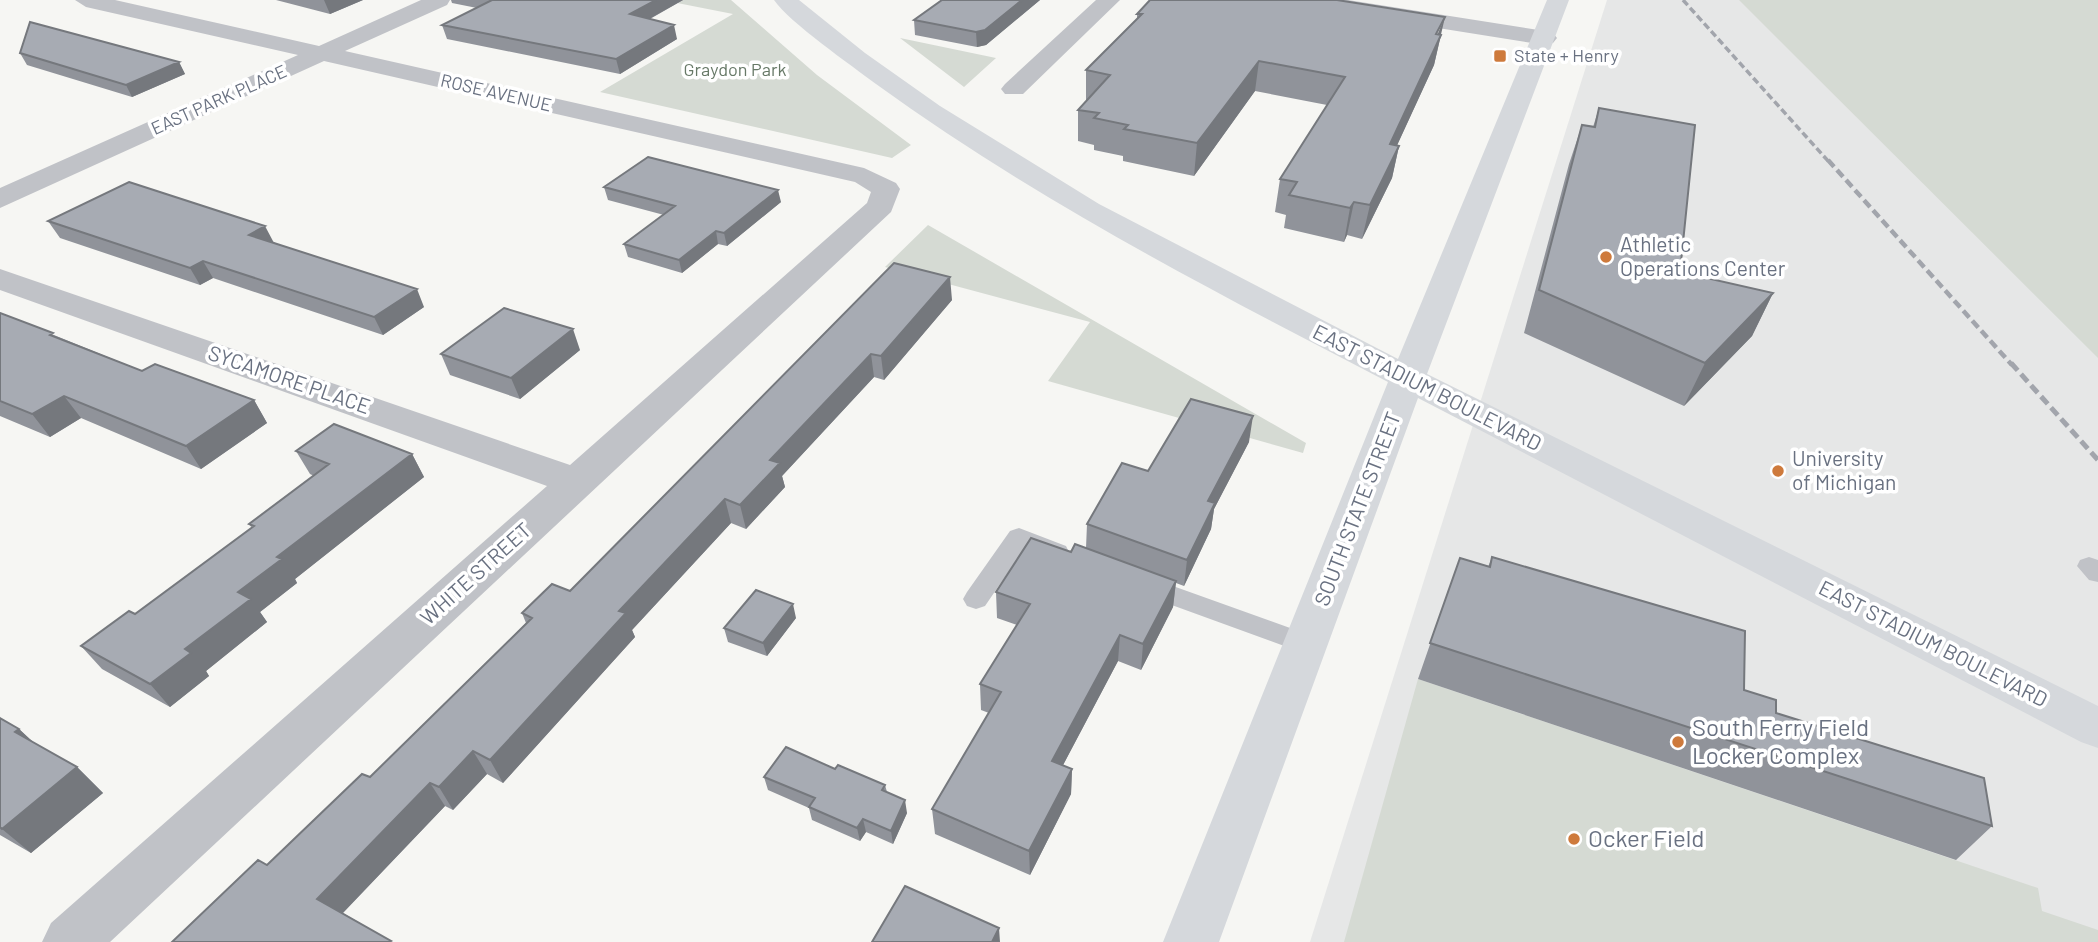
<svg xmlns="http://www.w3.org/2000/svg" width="2098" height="942" font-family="Barlow,sans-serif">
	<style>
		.built { fill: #e6e7e7 }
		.green { fill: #d5dad3 }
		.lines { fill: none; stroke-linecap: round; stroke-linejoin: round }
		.lane { fill: #c0c2c7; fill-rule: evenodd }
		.street { fill: #c0c2c7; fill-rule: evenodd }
		.secondary { fill: #d5d8dc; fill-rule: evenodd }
		.rail-far2 { stroke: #a2a5ac; stroke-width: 3.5; stroke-dasharray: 7 3.5; stroke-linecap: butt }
		.rail-far1 { stroke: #a2a5ac; stroke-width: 4.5; stroke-dasharray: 9 4.5; stroke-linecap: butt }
		.rail { stroke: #a2a5ac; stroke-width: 5; stroke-dasharray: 10 5; stroke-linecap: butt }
		.wall { fill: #90939a }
		.shaded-wall { fill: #75787d }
		.building { fill: #a7abb3; stroke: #75787d; stroke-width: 2 }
		.poi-dot { fill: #ce7a3c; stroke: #fff; stroke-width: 2.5 }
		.labels { text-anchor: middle; stroke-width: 7; stroke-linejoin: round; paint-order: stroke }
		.far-poi-label { font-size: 18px; fill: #697181; stroke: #fff; text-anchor: start }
		.far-park-label { font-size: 18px; fill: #677967; stroke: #fff }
		.far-street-label { font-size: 18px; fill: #697181; stroke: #fff }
		.poi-label { font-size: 21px; fill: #697181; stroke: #fff; text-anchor: start }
		.street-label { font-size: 21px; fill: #697181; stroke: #fff }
		.near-poi-label { font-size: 24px; fill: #697181; stroke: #fff; text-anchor: start }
	</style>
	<rect width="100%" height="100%" fill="#f6f6f3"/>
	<path class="built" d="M1607 0H2098V942H1310Z"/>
	<path class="green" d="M662 0H731L817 75 911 145 892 158 600 92 733 14Z
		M1739 0H2098V358Z
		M900 38 996 58 964 87Z
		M928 225 1306 443 1303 453 1048 381 1090 322 885 267Z
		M1418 679 2038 888 2042 911 2098 930V942H1344Z"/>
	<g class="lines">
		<path class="lane" d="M1019 528 1066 546 1069 552 1066 558 1057 561 1024 549 985 606 976 609 967 606 963 599 967 592 1010 531Z
			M2089 557 2098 560V582L2089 580 2077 566 2080 560Z
			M1145 576 1315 637 1319 644 1315 651 1306 654 1136 592 1132 585 1136 578Z"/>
		<path class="street" d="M75 0H115L319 46 421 0H450L447 5 345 51 864 168 896 183 900 189 891 212 110 942H42L51 923 547 486 0 290V269L570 465 867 203 871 192 855 182 324 61 0 208V188L298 55 86 7Z
			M1096 0H1120L1023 94H1005L1001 89 1005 84Z
			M1295 0H1348L1545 31 1553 33 1557 38 1553 43 1545 45 1306 7Z"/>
		<path class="secondary" d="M774 0H799L865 53 940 106 1099 204 1398 359 1547 0H1569L1427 374 2098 706V748L2081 742 1418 398 1219 942H1163L1388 382C1213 291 1037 201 876 84 851 65 790 23 774 0Z"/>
		<path class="rail-far2" d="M1683 0 1829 162"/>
		<path class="rail-far1" d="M1828 160 2012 365"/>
		<path class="rail" d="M2011 363 2098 460"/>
	</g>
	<path class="wall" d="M276 0H363L330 14Z
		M451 0H683L650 19 677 39 620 74 447 39 442 25 477 8 452 3Z
		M942 0H1040L986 45 977 47 915 35 914 20Z
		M1137 14 1441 35 1434 65 1397 145 1399 146 1392 178 1362 239 1347 235 1344 242 1284 228 1286 215 1275 212 1280 179 1327 105 1255 91 1194 176 1123 161V156L1094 150V145L1078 141V110L1086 101V70L1137 19Z
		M20 53 179 62 185 74 132 97 27 65Z
		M1599 108 1680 272 1773 293 1752 336 1684 406 1524 333 1569 164 1582 125 1593 127Z
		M604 187 781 202 727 246 718 244 682 273 628 257 624 244 664 215 608 200Z
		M48 221 273 242 424 307 383 335 213 278 200 285 60 238Z
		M894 263 952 300 884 380 874 377 782 476 785 487 746 529 731 523 632 630 635 637 503 783 487 774 453 810 445 806 343 913 392 942H172L267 865 370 777 526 623 522 613 570 591Z
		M0 313 142 371 254 400 267 423 201 469 81 418 50 437 0 416Z
		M580 350 520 399 450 375 441 354Z
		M1249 442 1214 509 1211 529 1184 586 1176 583 1173 607 1141 670 1118 661 1063 765 1072 769 1071 794 1030 875 935 834 932 809 989 713 981 710 980 684 1017 625 997 618 996 592 1071 552 1086 548 1087 524 1148 471Z
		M296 451 412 454 424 477 295 579 297 583 260 612 267 622 206 671 209 676 170 707 102 669 81 646 135 614 252 528 249 524 314 476 310 474Z
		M1492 557 1744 690 1776 713 1992 826 1956 860 1418 679 1460 558 1488 567Z
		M796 618 767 656 728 642 724 628Z
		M0 718 19 729 34 743 77 767 103 793 31 853 0 835Z
		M835 769 885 785 887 792 907 813 893 844 866 832 860 841 812 820 809 808 768 790 764 777Z"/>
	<path class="shaded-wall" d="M324 0H363L330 14Z
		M656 0H683L633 28 630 14Z
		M1022 0H1040L986 45 977 47 976 32Z
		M1445 17 1434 65 1383 176 1390 144Z
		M674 25 677 39 620 74 616 59Z
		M1259 61 1255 91 1194 176 1197 143Z
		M179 62 185 74 132 97 126 85Z
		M1399 146 1392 178 1362 239 1370 205Z
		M778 190 781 202 727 246 724 233Z
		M1354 202 1347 235 1344 242 1350 208Z
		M265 226 274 243 249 235Z
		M716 231 718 244 682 273 679 260Z
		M203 261 213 278 200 285 190 268Z
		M950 277 952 300 884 380 881 356Z
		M417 289 424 307 383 335 374 317Z
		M1773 293 1752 336 1684 406 1705 363Z
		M573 329 580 350 520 399 511 378Z
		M871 354 874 377 782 476 785 487 746 529 740 505 770 460Z
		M64 396 81 418 50 437 32 414Z
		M254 400 267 423 201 469 186 446Z
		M1253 416 1249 442 1214 509 1211 529 1184 586 1187 560 1208 501Z
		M412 454 424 477 295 579 297 583 260 612 267 622 206 671 209 676 170 707 150 684 185 649 238 592 277 557Z
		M725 499 731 523 632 630 635 637 503 783 490 760 619 611Z
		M1176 581 1173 607 1141 670 1143 644Z
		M793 604 796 618 767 656 763 643Z
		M1120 635 1118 661 1052 786V761Z
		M19 729 46 754 15 732Z
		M473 751 487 774 453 810 439 787Z
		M77 767 103 793 31 853 2 829Z
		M1072 769 1071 794 1030 875 1029 851Z
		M430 783 445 806 336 920 317 899Z
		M905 800 907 813 893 844 891 831Z
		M863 819 866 832 860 841 857 828Z
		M999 928 1000 942H992Z"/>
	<path class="building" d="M492 0H656L630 14 674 25 616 59 442 25Z
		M942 0H1022L985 30 976 32 914 20Z
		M1150 0H1337L1445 17 1436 34 1441 35 1390 144 1399 146 1370 205 1354 202 1350 208 1289 195 1297 182 1280 179 1345 77 1259 61 1197 143 1124 129 1128 125 1094 118 1099 113 1078 110 1110 75 1086 70 1142 14H1137Z
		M30 22 179 62 126 85 20 53Z
		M1599 108 1695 125 1680 272 1773 293 1705 363 1539 290 1582 125 1595 127Z
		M648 157 778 190 724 233 716 231 679 260 624 244 675 206 604 187Z
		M129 182 265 226 249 235 417 289 374 317 203 261 190 268 48 221Z
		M894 263 950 277 881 356 871 354 770 460 780 463 740 505 725 499 619 611 626 613 490 760 473 751 439 787 430 783 317 899 391 941 389 942H172L258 860 267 865 362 774 370 777 532 618 522 613 552 584 570 591Z
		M504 308 573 329 511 378 441 354Z
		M0 313 53 333 50 335 142 371 155 364 254 400 186 446 64 396 32 414 0 401Z
		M1191 399 1253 416 1208 501 1215 503 1187 560 1087 524 1122 463 1148 471Z
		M334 424 412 454 277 557 282 559 238 592 251 599 185 649 191 653 150 684 81 646 129 611 135 614 254 526 249 524 329 464 296 451Z
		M1031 538 1071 552 1075 544 1176 581 1143 644 1120 635 1052 761 1072 769 1029 851 932 809 1001 692 980 684 1030 604 996 592Z
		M1492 557 1745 631 1744 690 1776 700V713L1984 778 1992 826 1430 643 1460 558 1490 567Z
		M756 590 793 604 763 643 724 628Z
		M0 718 19 729 15 732 77 767 2 829 0 827Z
		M786 747 835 769 838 765 885 785 882 790 905 800 891 831 863 819 857 828 809 807 815 798 764 777Z
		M905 886 999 928 992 942H872Z"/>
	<g class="poi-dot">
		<rect x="1493" y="49" width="14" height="14" rx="3.5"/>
		<circle cx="1606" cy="257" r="7"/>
		<circle cx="1778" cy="471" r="7"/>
		<circle cx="1678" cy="742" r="7"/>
		<circle cx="1574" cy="839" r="7"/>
	</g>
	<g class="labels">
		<g class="far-poi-label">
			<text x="1514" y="62">State + Henry</text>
		</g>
		<g class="far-park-label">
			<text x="735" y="76">Graydon Park</text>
		</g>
		<g class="far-street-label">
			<text transform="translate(496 93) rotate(13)" y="6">ROSE AVENUE</text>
			<text transform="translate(219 100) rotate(-24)" y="6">EAST PARK PLACE</text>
		</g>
		<g class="poi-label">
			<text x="1620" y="252">Athletic<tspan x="1620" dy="24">Operations Center</tspan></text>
			<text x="1792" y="466">University<tspan x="1792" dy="24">of Michigan</tspan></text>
		</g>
		<g class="street-label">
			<text transform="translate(289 380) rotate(19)" y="7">SYCAMORE PLACE</text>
			<text transform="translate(1427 388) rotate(27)" y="7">EAST STADIUM BOULEVARD</text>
			<text transform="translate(1358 509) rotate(-69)" y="7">SOUTH STATE STREET</text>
			<text transform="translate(476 574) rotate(-42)" y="7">WHITE STREET</text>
			<text transform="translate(1933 644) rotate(27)" y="7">EAST STADIUM BOULEVARD</text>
		</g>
		<g class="near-poi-label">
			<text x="1692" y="736">South Ferry Field<tspan x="1692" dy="28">Locker Complex</tspan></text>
			<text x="1588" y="847">Ocker Field</text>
		</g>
	</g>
</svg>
